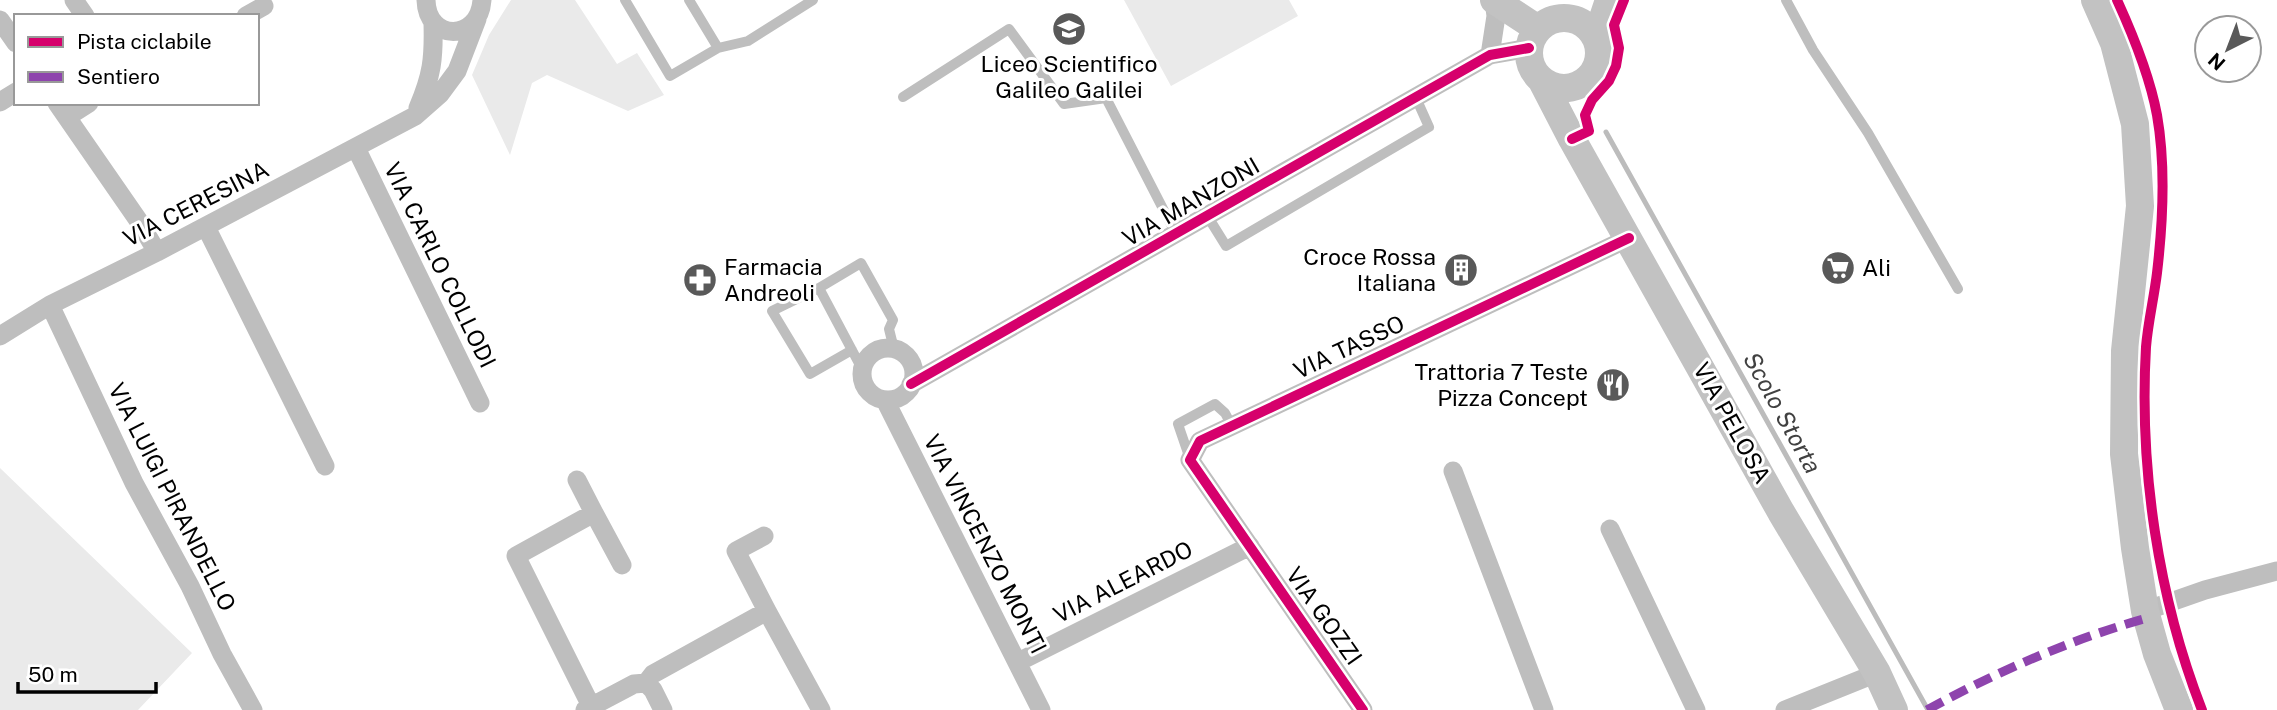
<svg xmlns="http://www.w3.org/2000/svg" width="2277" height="710" font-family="'Public Sans',sans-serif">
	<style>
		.green { fill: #eaeaea }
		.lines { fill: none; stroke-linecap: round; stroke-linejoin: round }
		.stream { stroke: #bcbcbc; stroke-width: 5 }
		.lane { stroke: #bebebe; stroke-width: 10 }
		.street { stroke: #bebebe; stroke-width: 19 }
		.secondary { stroke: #c2c2c2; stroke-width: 28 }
		.quiet { stroke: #8e44ad; stroke-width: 9; stroke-dasharray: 18 9; stroke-linecap: butt }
		.cycleway-casing { stroke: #fff; stroke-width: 15 }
		.cycleway { stroke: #d6006c; stroke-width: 10 }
		.labels { text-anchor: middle; stroke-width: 6; stroke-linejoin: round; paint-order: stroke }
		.poi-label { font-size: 23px; fill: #000; stroke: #fff; text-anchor: end }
		.street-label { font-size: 23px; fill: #000; stroke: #fff }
		.water-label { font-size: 24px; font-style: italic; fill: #414141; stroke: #fff }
	</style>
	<rect width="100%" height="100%" fill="#fff"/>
	<path class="green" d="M511 0H575L617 64 637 53 664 95 628 111 547 75 532 83 510 155 472 75 489 35Z
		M1124 0H1289L1298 16 1171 86Z
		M0 468 192 653 138 710H0Z"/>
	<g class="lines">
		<path class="stream" d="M1606 132 1928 710"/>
		<path class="lane" d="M625 0 670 76 718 48 748 41 813 0
			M689 0 718 48
			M1786 0 1813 50 1868 133 1958 289
			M903 97 1009 29 1064 104 1106 98 1176 234
			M1208 217 1226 246 1429 127 1416 98
			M819 288 772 311 810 374 852 350
			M862 369 819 288 861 263 893 320 889 329 894 349
			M1190 459 1178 424 1215 404 1225 413 1232 426"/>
		<path class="street" d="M74 0 85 16
			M426 0C427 42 479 42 482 0
			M246 16 264 6
			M0 20 16 43
			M1490 55 1496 16 1494 0
			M0 102 16 92
			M57 103 138 220 157 252
			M418 108C432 75 434 59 433 23
			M67 117 89 103
			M356 148 480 403
			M206 227 325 466
			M50 305 134 483 190 586 222 654 253 710
			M0 336 50 305 157 252 415 116 440 94 457 71 477 19
			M862 374a26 26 0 1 1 52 0a26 26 0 1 1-52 0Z
			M911 384 1490 55 1529 48
			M885 400 1041 710
			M1453 471 1544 710
			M577 480 594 513
			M1610 529 1696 710
			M767 611 821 710
			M2145 611 2205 590 2277 571
			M1018 662 1250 546
			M646 683 653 690 663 710
			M591 706 516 556 594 513 622 565
			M585 710 634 684 646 683 653 674 767 611 736 551 764 536
			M1363 710 1190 460 1200 441 1629 238
			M1785 710 1877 673"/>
		<path class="secondary" d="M1494 0 1538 29
			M2095 0 2114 43 2135 124 2140 206 2125 351 2124 454 2135 548 2145 611 2157 654 2179 710
			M1529 53a35 35 0 1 1 70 0a35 35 0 1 1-70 0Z
			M1596 39 1609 0
			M1542 81 1572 139 1781 512 1877 673 1894 710"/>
		<path class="quiet" d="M1927 710C1996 672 2072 639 2147 618"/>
		<g class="cycleway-casing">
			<path id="cycleway" d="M2117 0C2133 35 2150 77 2157 115 2166 166 2163 222 2157 273 2154 298 2148 322 2146 347 2139 468 2158 597 2202 710
				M1572 139 1589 131 1585 115 1592 100 1609 81 1616 66 1619 48 1614 25 1624 0
				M911 384 1490 55 1529 48
				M1363 710 1190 460 1200 441 1629 238"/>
		</g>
		<use href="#cycleway" class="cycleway"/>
	</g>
	<defs>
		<g id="school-disc" transform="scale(1.75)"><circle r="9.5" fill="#595959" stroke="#fff"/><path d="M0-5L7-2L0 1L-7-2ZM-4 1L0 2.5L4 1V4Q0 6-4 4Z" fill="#fff"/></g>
		<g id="supermarket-disc" transform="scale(1.75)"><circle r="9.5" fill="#595959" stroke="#fff"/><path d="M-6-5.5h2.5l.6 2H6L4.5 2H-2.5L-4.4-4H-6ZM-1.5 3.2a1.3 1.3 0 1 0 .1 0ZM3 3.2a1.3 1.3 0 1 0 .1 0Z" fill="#fff"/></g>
		<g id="building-disc" transform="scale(1.75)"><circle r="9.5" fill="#595959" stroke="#fff"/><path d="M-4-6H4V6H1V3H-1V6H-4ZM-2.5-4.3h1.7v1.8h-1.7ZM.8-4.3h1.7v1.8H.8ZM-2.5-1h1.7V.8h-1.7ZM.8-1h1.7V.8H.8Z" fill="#fff"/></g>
		<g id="pharmacy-disc" transform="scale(1.75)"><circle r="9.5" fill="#595959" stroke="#fff"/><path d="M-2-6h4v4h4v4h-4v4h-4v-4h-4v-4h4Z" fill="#fff"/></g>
		<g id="restaurant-disc" transform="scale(1.75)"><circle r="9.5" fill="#595959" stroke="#fff"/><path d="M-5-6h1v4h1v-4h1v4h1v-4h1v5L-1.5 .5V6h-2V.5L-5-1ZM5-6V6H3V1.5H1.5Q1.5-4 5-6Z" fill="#fff"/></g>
	</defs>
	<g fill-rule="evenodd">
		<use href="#school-disc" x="1069" y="29"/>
		<use href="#supermarket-disc" x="1838" y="268"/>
		<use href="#building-disc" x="1461" y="270"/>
		<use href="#pharmacy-disc" x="700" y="280"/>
		<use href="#restaurant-disc" x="1613" y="385"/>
	</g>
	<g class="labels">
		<g class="poi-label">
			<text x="1069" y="72" text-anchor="middle">Liceo Scientifico<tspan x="1069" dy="26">Galileo Galilei</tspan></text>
			<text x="1436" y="265">Croce Rossa<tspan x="1436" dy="26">Italiana</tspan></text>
			<text x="724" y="275" text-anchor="start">Farmacia<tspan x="724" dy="26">Andreoli</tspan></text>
			<text x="1862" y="276" text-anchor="start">Ali</text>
			<text x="1588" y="380">Trattoria 7 Teste<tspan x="1588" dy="26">Pizza Concept</tspan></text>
		</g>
		<g class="street-label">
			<text transform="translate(1191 202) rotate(-30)" y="8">VIA MANZONI</text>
			<text transform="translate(196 204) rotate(-27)" y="8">VIA CERESINA</text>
			<text transform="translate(440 265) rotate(64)" y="8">VIA CARLO COLLODI</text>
			<text transform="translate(1349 347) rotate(-25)" y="8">VIA TASSO</text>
			<text transform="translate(1732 423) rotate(61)" y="8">VIA PELOSA</text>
			<text transform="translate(172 497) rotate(63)" y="8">VIA LUIGI PIRANDELLO</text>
			<text transform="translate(985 544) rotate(63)" y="8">VIA VINCENZO MONTI</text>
			<text transform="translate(1123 582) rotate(-27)" y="8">VIA ALEARDO</text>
			<text transform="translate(1324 616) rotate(55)" y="8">VIA GOZZI</text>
		</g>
		<g class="water-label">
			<text transform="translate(1782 413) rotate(61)" y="8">Scolo Storta</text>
		</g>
	</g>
	<rect x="14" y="14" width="245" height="91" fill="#ffffff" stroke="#999999" stroke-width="2"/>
	<rect x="28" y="37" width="35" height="10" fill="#d6006c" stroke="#999999" stroke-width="2"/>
	<text x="77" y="49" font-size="21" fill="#000000">Pista ciclabile</text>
	<rect x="28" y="72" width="35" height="10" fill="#8e44ad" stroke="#999999" stroke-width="2"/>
	<text x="77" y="84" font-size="21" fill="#000000">Sentiero</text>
	<g transform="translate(2228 49) rotate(222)"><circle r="33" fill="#ffffff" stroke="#999999" stroke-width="2"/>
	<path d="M0-5L12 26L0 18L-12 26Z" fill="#595959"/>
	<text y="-10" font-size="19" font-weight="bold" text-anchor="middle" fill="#000000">N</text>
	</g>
	<path d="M18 682v10h138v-10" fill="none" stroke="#000000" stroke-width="3.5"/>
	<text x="28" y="682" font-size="21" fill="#000000" stroke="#ffffff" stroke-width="5" paint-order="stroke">50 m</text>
</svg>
